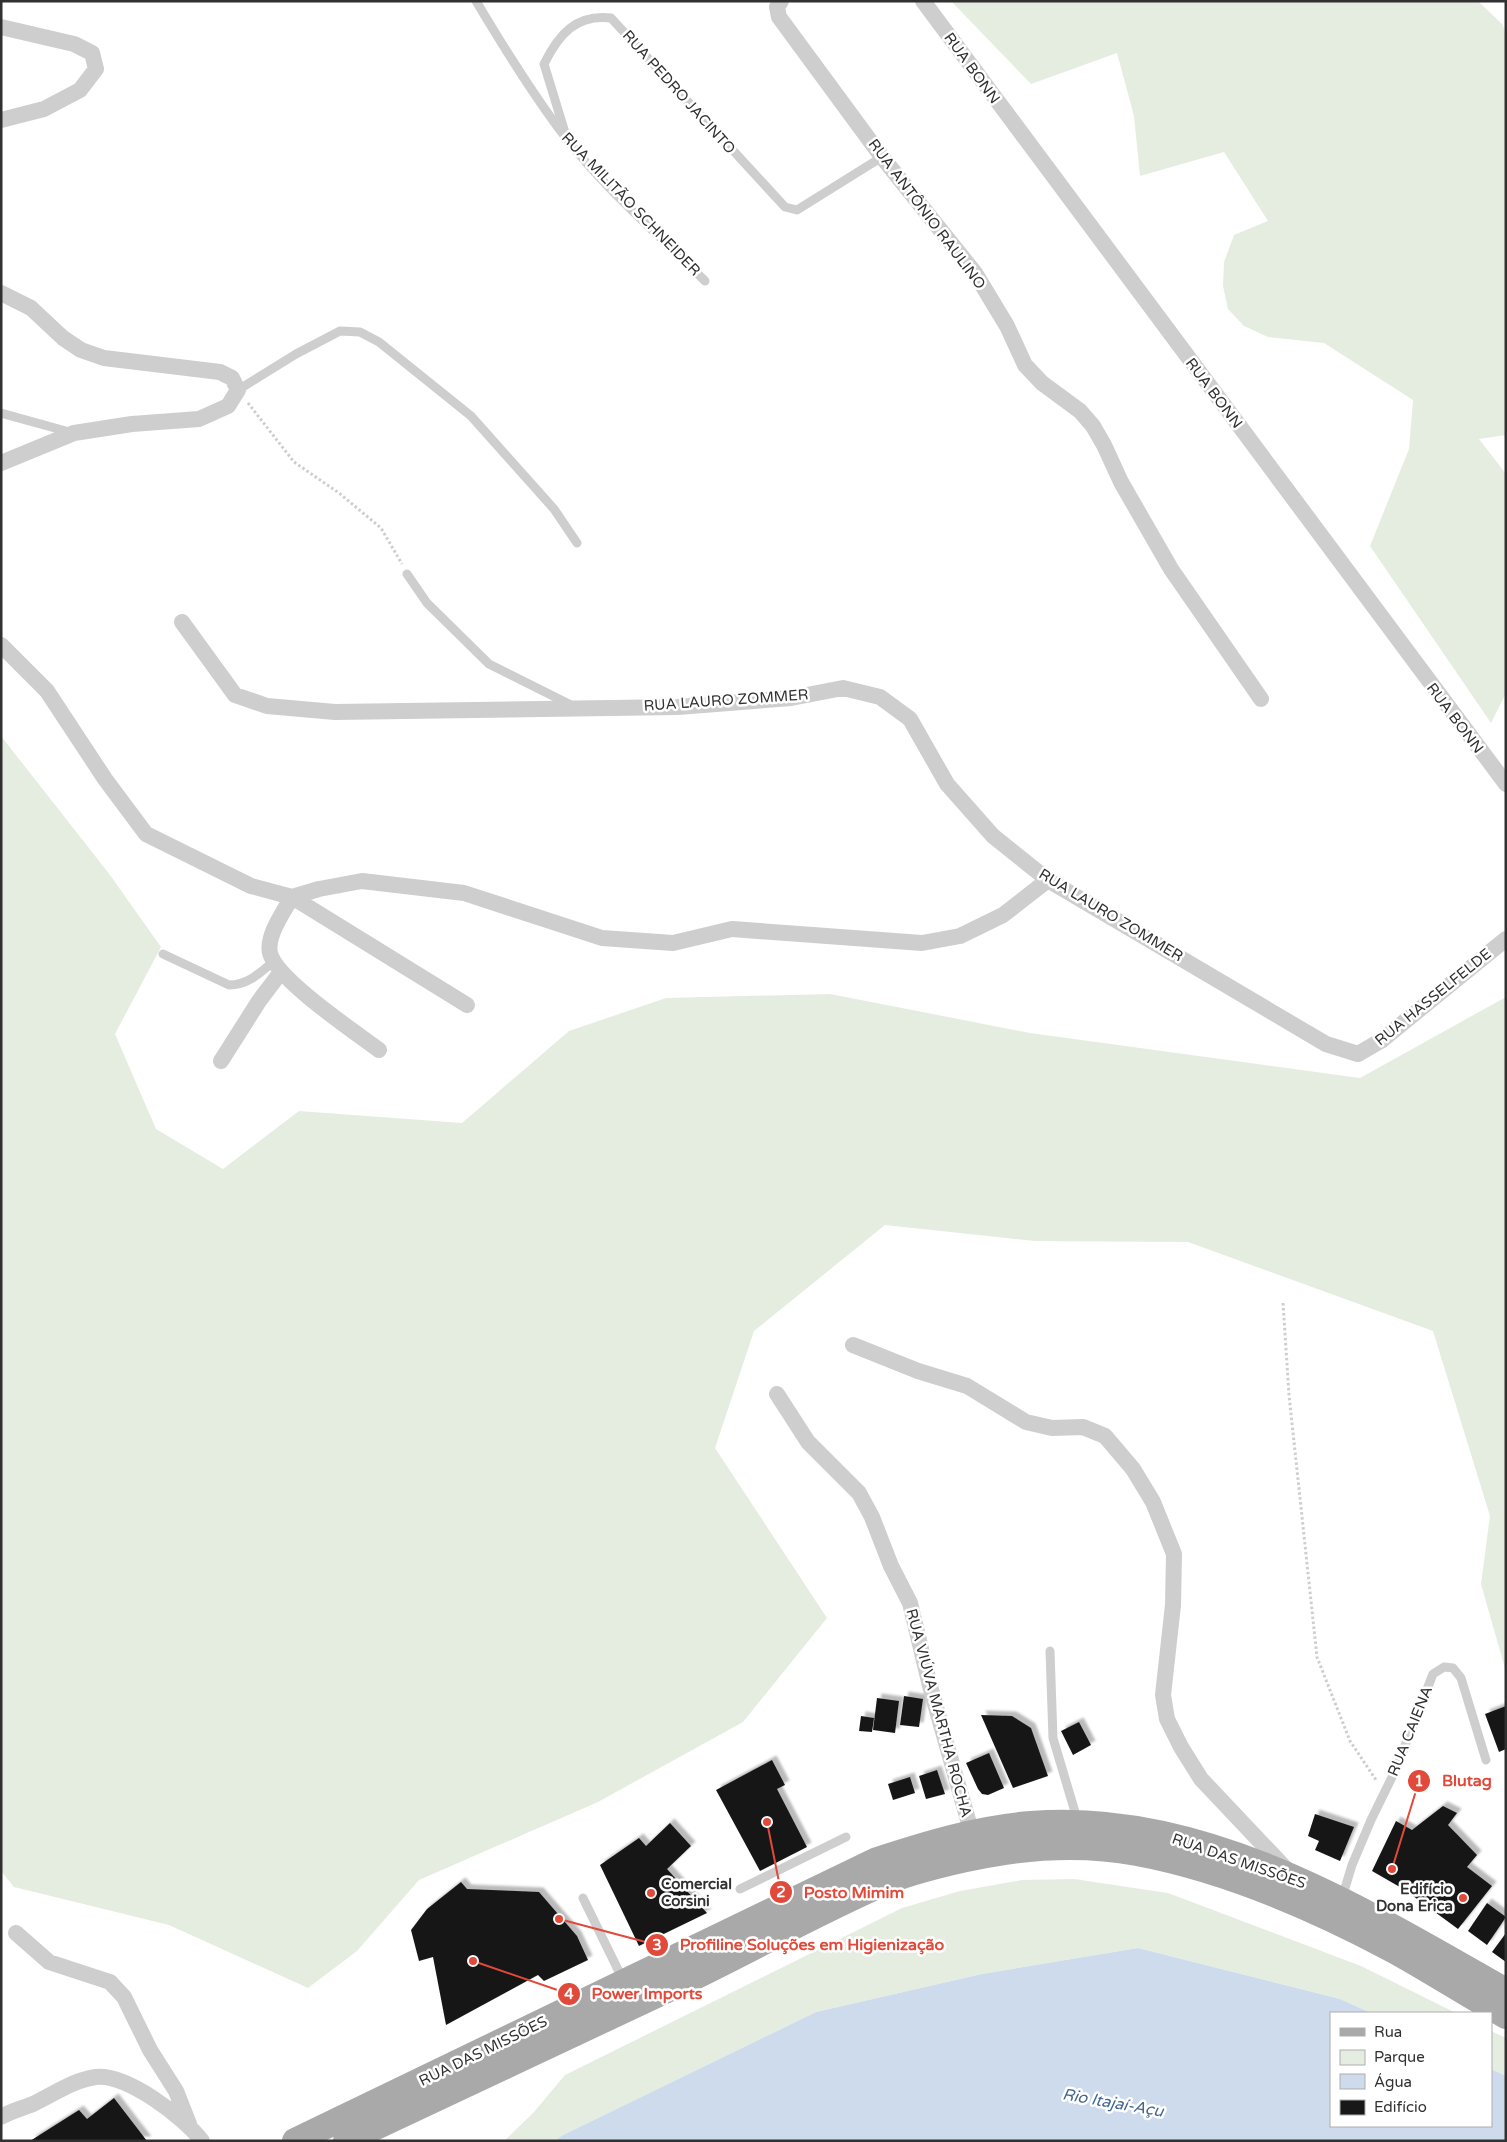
<svg xmlns="http://www.w3.org/2000/svg" width="1507" height="2142" font-family="'Varela Round',sans-serif">
	<style>
		.green { fill: #e5ede0 }
		.water { fill: #cddbec }
		.building { fill: #181818; filter: url(#shadow) }
		.lines { fill: none; stroke-linecap: round; stroke-linejoin: round }
		.path { stroke: #cecece; stroke-width: 3; stroke-dasharray: 2.5 2.5; stroke-linecap: butt }
		.service { stroke: #cecece; stroke-width: 9 }
		.minor { stroke: #cecece; stroke-width: 16 }
		.primary { stroke: #a9a9a9; stroke-width: 26 }
		.poi-dot { fill: #e14a3a; stroke: #fff; stroke-width: 2 }
		.labels { text-anchor: middle; stroke-width: 5; stroke-linejoin: round; paint-order: stroke }
		.street-label { font-size: 15px; fill: #313131; stroke: #fff }
		.poi-label { font-size: 15px; font-weight: bold; fill: #313131; stroke: #fff; text-anchor: start }
		.water-label { font-size: 16px; font-style: italic; fill: #406592; stroke: #fff }
		.leader { fill: none; stroke: #e14a3a; stroke-width: 2 }
		.callout-dot { fill: #e14a3a; stroke: #fff; stroke-width: 2 }
		.mark-label { font-size: 15px; text-anchor: middle; font-weight: bold; fill: #fff }
		.callout-label { font-size: 16px; text-anchor: middle; font-weight: bold; fill: #e14a3a; stroke: #fff; stroke-width: 5; stroke-linejoin: round; paint-order: stroke }
	</style>
	<defs>
		<filter id="shadow"><feDropShadow dx="4.5" dy="-4.5" stdDeviation="1" flood-color="#0004"/></filter>
	</defs>
	<rect width="100%" height="100%" fill="#fff"/>
	<path class="green" d="M951 1H1478L1503 25 1506 37V435L1479 439 1506 474V693L1491 723 1370 546 1409 449 1413 400 1324 343 1268 337 1244 326 1228 309 1223 286 1224 262 1234 235 1268 221 1224 152 1140 176 1134 116 1117 53 1031 84Z
		M1 736 110 875 161 947 115 1034 156 1129 223 1169 299 1111 462 1123 569 1031 666 998 830 994 1030 1033 1360 1078 1506 997V1672L1481 1584 1490 1516 1433 1331 1188 1242 1035 1241 885 1225 754 1331 715 1448 827 1618 743 1722 598 1802 419 1880 357 1951 308 1988 169 1925 14 1887 1 1871Z
		M1074 1879 1168 1893 1361 1966 1456 2013H1371L1340 1999 1138 1948 982 1974 816 2012 561 2136 555 2141H504L534 2112 565 2075 902 1908 960 1891 1022 1880Z
		M1491 2031 1506 2038V2076L1491 2069Z"/>
	<path class="water" d="M1138 1948 1340 1999 1371 2013H1331V2126H1491V2069L1506 2076V2141H555L561 2136 816 2012 982 1974Z"/>
	<path class="building" d="M904 1696 923 1699 919 1727 900 1725Z
		M877 1698 899 1701 895 1733 873 1730Z
		M1506 1706V1749L1499 1752 1485 1714Z
		M981 1715 1012 1716 1031 1728 1048 1776 1013 1788Z
		M861 1716 874 1718 872 1732 859 1731Z
		M1079 1722 1091 1745 1073 1755 1061 1731Z
		M989 1753 1004 1788 988 1795 982 1794 978 1789 966 1763Z
		M772 1760 785 1785 777 1789 807 1847 760 1871 716 1790Z
		M937 1770 945 1794 926 1799 919 1776Z
		M910 1777 915 1793 893 1800 888 1784Z
		M1443 1806 1457 1813 1448 1825 1477 1855 1467 1867 1492 1886 1458 1929 1405 1890 1372 1871 1396 1821 1412 1830Z
		M1315 1814 1354 1827 1340 1861 1315 1850 1319 1841 1308 1836Z
		M670 1823 691 1846 667 1869 707 1913 639 1946 600 1865 639 1838 646 1846Z
		M461 1882 467 1889 539 1892 577 1936 588 1960 544 1981 538 1975 446 2025 433 1957 419 1961 411 1930 427 1909Z
		M1487 1903 1506 1917 1487 1945 1468 1931Z
		M1506 1933V1962L1492 1952Z
		M114 2098 147 2141H30L79 2110 87 2119Z"/>
	<g class="lines">
		<path class="path" d="M248 403 294 462 339 493 381 528 402 564
			M1283 1303 1289 1395 1317 1657 1350 1741 1376 1780"/>
		<path class="service" d="M476 1C504 48 533 95 566 138 605 189 659 235 705 281
			M567 139 544 64C559 34 576 14 611 18L785 207 797 210 882 157
			M238 390 296 354 340 331 360 332 379 342 471 416 554 509 577 543
			M1 413 73 433
			M407 574 427 603 489 664 573 706
			M163 954 229 985C248 985 260 973 274 961
			M1050 1651 1053 1738 1078 1822
			M740 1889 846 1837
			M583 1898 623 1980
			M1342 1898 1352 1865 1371 1820 1395 1771 1433 1674 1444 1667 1453 1668 1461 1678 1486 1760"/>
		<path class="minor" d="M781 1 777 7 779 17 882 157 975 273 1007 326 1025 365 1042 383 1080 411 1093 426 1104 445 1121 482 1171 569 1261 699
			M923 1 1506 784
			M1 27 74 44 92 53 96 69 80 90 44 109 1 120
			M1 293 31 308 63 338 81 350 104 358 220 372 232 378 238 390 228 406 199 419 132 424 74 433 1 463
			M182 622 235 695 267 706 335 712 678 707 791 698 843 688 880 697 910 719 947 784 993 836 1048 880 1326 1044 1358 1054 1382 1040 1506 939
			M1 645 47 691 105 779 146 834 251 886 292 897 319 889 362 881 464 893 602 938 673 943 732 929 922 943 960 936 1003 915 1048 880
			M292 897C284 911 266 936 270 953 276 979 355 1032 379 1050
			M292 897 467 1005
			M221 1061 259 1001 281 972
			M853 1345 918 1371 967 1386 1026 1422 1052 1428 1083 1427 1105 1436 1133 1469 1153 1502 1174 1554 1173 1605 1163 1695 1167 1719 1181 1747 1201 1779 1289 1872
			M777 1394 808 1442 859 1493 872 1517 891 1566 910 1603 930 1686 972 1834
			M16 1933 49 1962 110 1982 124 1997 150 2050 176 2091 189 2124
			M1 2117C11 2111 23 2108 33 2104 54 2094 73 2080 96 2077 127 2074 184 2117 202 2141"/>
		<path class="primary" d="M295 2141 877 1860C926 1844 978 1828 1031 1824 1203 1810 1362 1909 1506 1991
			M346 2141C459 2088 571 2035 684 1982 753 1949 819 1911 889 1881 908 1873 929 1868 949 1863 1012 1848 1073 1841 1137 1853 1223 1869 1314 1908 1391 1949 1430 1970 1467 1995 1506 2016"/>
	</g>
	<g class="poi-dot">
		<circle cx="651" cy="1893" r="5"/>
		<circle cx="1463" cy="1898" r="5"/>
	</g>
	<g class="labels">
		<g class="street-label">
			<text transform="translate(972 68) rotate(54)" y="5">RUA BONN</text>
			<text transform="translate(679 92) rotate(48)" y="5">RUA PEDRO JACINTO</text>
			<text transform="translate(631 204) rotate(46)" y="5">RUA MILITÃO SCHNEIDER</text>
			<text transform="translate(927 214) rotate(53)" y="5">RUA ANTÔNIO RAULINO</text>
			<text transform="translate(1214 393) rotate(53)" y="5">RUA BONN</text>
			<text transform="translate(726 700) rotate(-4)" y="5">RUA LAURO ZOMMER</text>
			<text transform="translate(1455 718) rotate(53)" y="5">RUA BONN</text>
			<text transform="translate(1111 915) rotate(31)" y="5">RUA LAURO ZOMMER</text>
			<text transform="translate(1433 997) rotate(-39)" y="5">RUA HASSELFELDE</text>
			<text transform="translate(939 1713) rotate(75)" y="5">RUA VIÚVA MARTHA ROCHA</text>
			<text transform="translate(1410 1731) rotate(-68)" y="5">RUA CAIENA</text>
			<text transform="translate(1239 1861) rotate(19)" y="5">RUA DAS MISSÕES</text>
			<text transform="translate(483 2051) rotate(-26)" y="5">RUA DAS MISSÕES</text>
		</g>
		<g class="poi-label">
			<text x="661" y="1889">Comercial<tspan x="661" dy="17">Corsini</tspan></text>
			<text x="1453" y="1894" text-anchor="end">Edifício<tspan x="1453" dy="17">Dona Erica</tspan></text>
		</g>
		<g class="water-label">
			<text transform="translate(1113 2102) rotate(10)" y="6">Rio Itajaí-Açu</text>
		</g>
	</g>
	<path class="leader" d="M1392 1869L1419 1781M767 1822L781 1892M559 1919L657 1945M473 1961L569 1994"/>
	<g class="callout-dot">
		<circle cx="1392" cy="1869" r="5"/>
		<circle cx="767" cy="1822" r="5"/>
		<circle cx="559" cy="1919" r="5"/>
		<circle cx="473" cy="1961" r="5"/>
		<circle cx="1419" cy="1781" r="12"/>
		<circle cx="781" cy="1892" r="12"/>
		<circle cx="657" cy="1945" r="12"/>
		<circle cx="569" cy="1994" r="12"/>
	</g>
	<g class="mark-label">
		<text x="1419" y="1786">1</text>
		<text x="781" y="1897">2</text>
		<text x="657" y="1950">3</text>
		<text x="569" y="1999">4</text>
	</g>
	<g class="callout-label">
		<text x="1467" y="1786">Blutag</text>
		<text x="854" y="1898">Posto Mimim</text>
		<text x="812" y="1950">Profiline Soluções em Higienização</text>
		<text x="647" y="1999">Power Imports</text>
	</g>
	<rect width="1507" height="2142" fill="none" stroke="#313131" stroke-width="5"/>
	<rect x="1330" y="2012" width="162" height="115" fill="#ffffff" stroke="#adadad"/>
	<rect x="1340" y="2028" width="25" height="8" fill="#a9a9a9" stroke="#adadad"/>
	<text x="1374" y="2037" font-size="15" fill="#313131">Rua</text>
	<rect x="1340" y="2050" width="25" height="15" fill="#e5ede0" stroke="#adadad"/>
	<text x="1374" y="2062" font-size="15" fill="#313131">Parque</text>
	<rect x="1340" y="2074" width="25" height="15" fill="#cddbec" stroke="#adadad"/>
	<text x="1374" y="2087" font-size="15" fill="#313131">Água</text>
	<rect x="1340" y="2100" width="25" height="15" fill="#181818" stroke="#adadad"/>
	<text x="1374" y="2112" font-size="15" fill="#313131">Edifício</text>
</svg>
